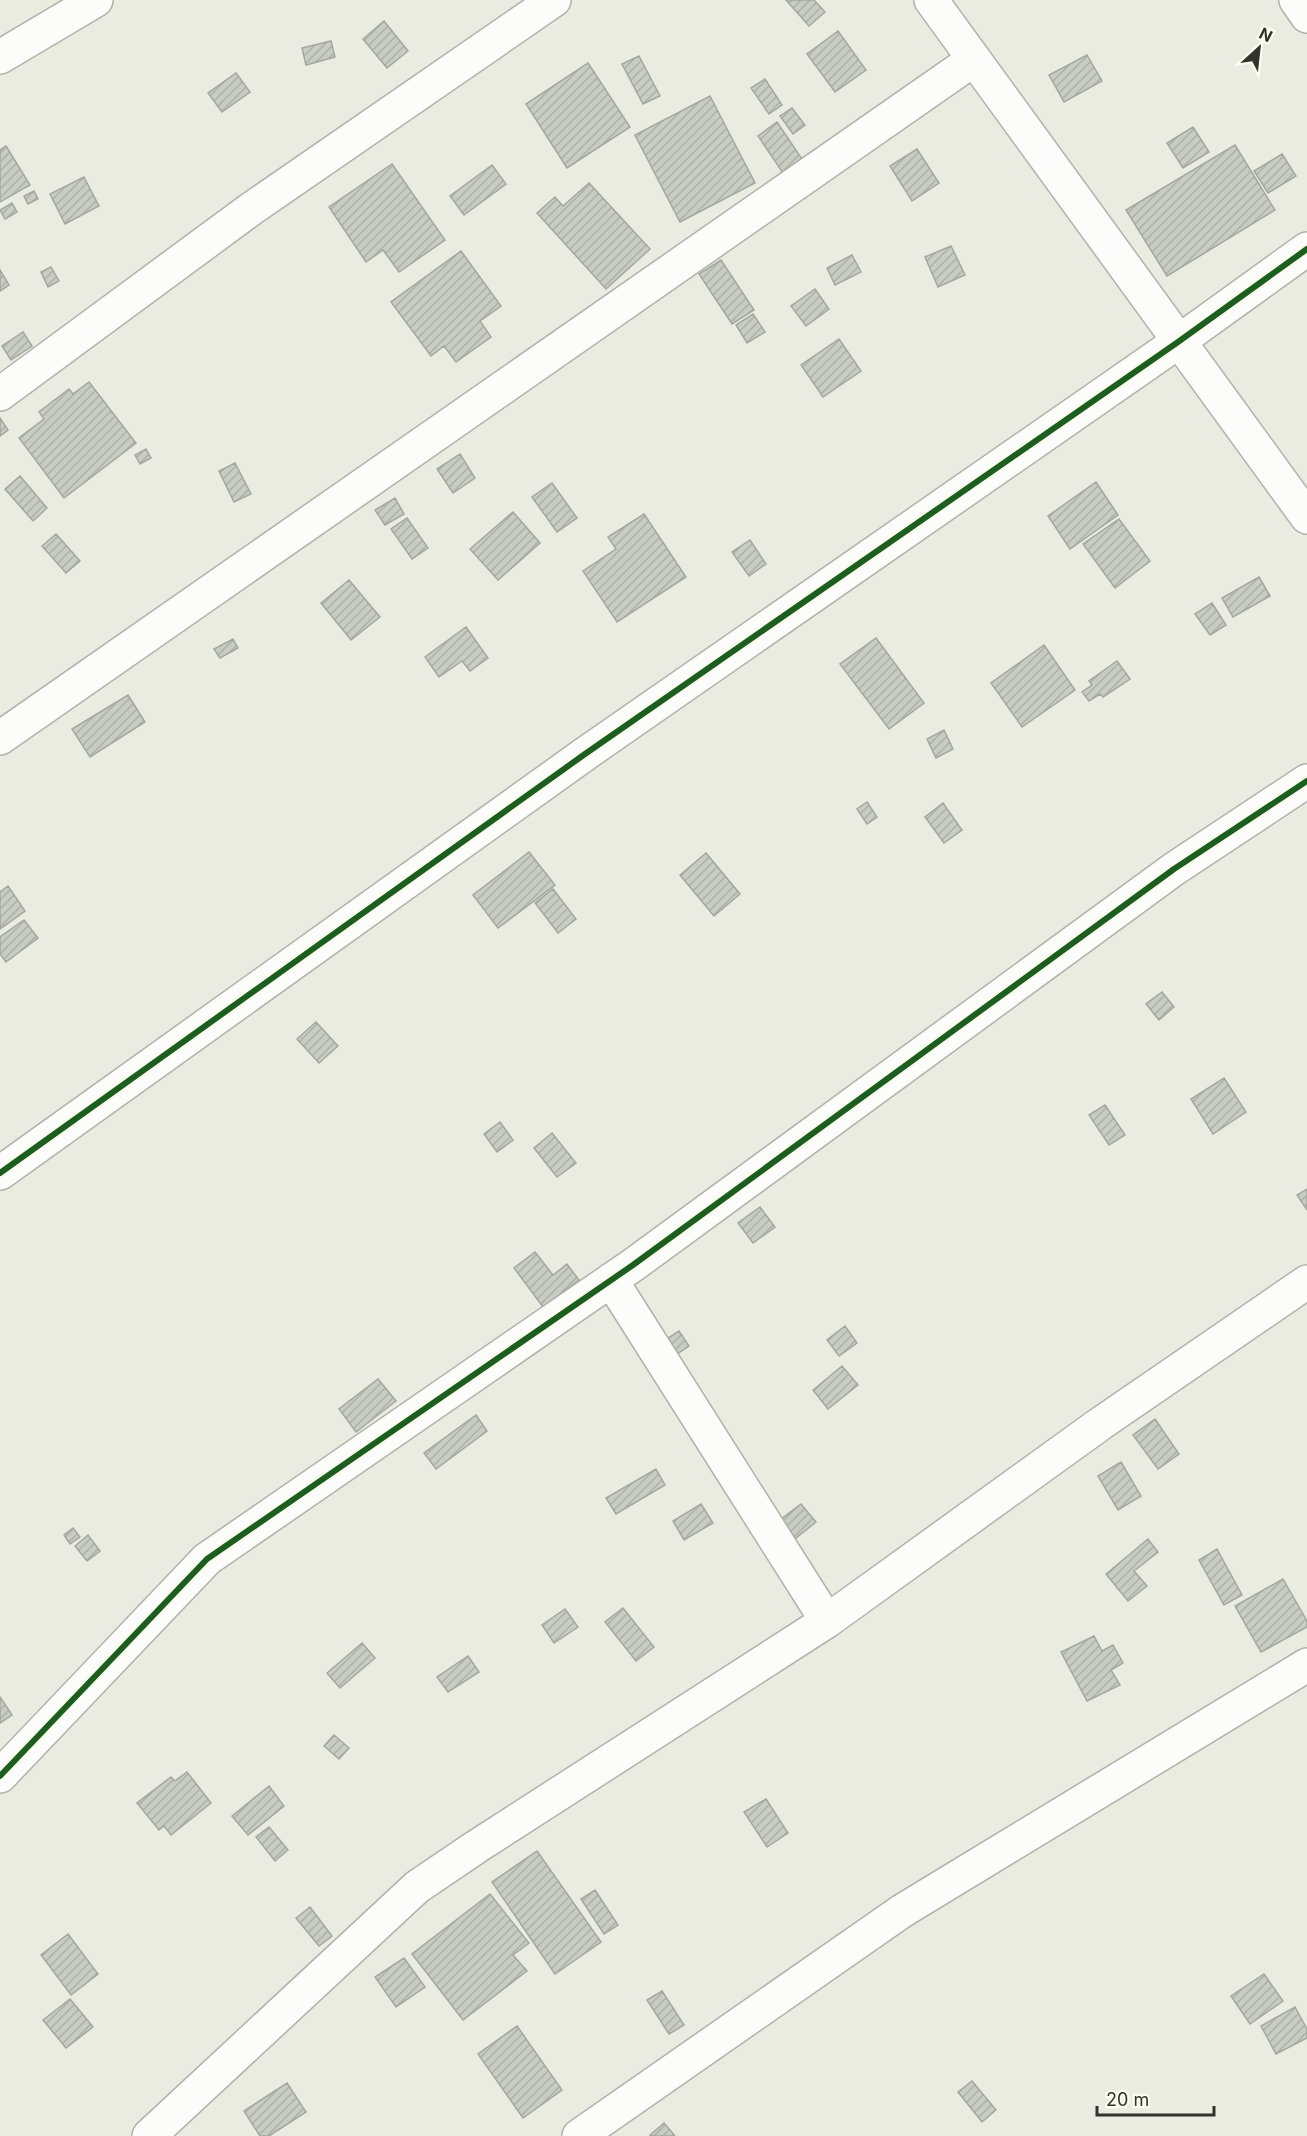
<svg xmlns="http://www.w3.org/2000/svg" width="1307" height="2136" font-family="Inter,sans-serif">
	<style>
		.building { fill: url(#building-hatch); stroke: #a4a79f; stroke-width: 1.5 }
		.lines { fill: none; stroke-linecap: round; stroke-linejoin: round }
		.street-casing { stroke: #b1b2aa; stroke-width: 36 }
		.street { stroke: #fcfcfb; stroke-width: 33 }
		.cycleway-casing { stroke: #fafdeb; stroke-width: 10 }
		.cycleway { stroke: #1b5e20; stroke-width: 6 }
	</style>
	<defs>
		<pattern id="building-hatch" width="6" height="6" patternUnits="userSpaceOnUse" patternTransform="scale(1.5)"><rect width="6" height="6" fill="#c8cdc3"/><path d="M-1 1l2-2M0 6l6-6M5 7l2-2" fill="none" stroke="#acb0a8"/></pattern>
	</defs>
	<rect width="100%" height="100%" fill="#eaece2"/>
	<path class="building" d="M786 0H814L825 12 809 26Z
		M384 21 408 51 387 68 363 39Z
		M838 31 866 70 835 92 807 54Z
		M331 41 335 57 306 65 302 48Z
		M1087 55 1102 81 1064 102 1049 75Z
		M639 56 660 96 643 104 622 64Z
		M588 63 630 127 567 168 526 104Z
		M236 73 250 92 222 112 208 93Z
		M765 79 782 105 769 114 751 88Z
		M710 96 755 183 680 222 635 135Z
		M792 108 805 125 793 134 780 116Z
		M777 122 804 162 785 176 758 136Z
		M1193 127 1209 152 1183 168 1167 143Z
		M1235 145 1275 210 1167 276 1126 210Z
		M6 146 30 185 0 202V150Z
		M917 149 939 183 912 201 890 166Z
		M1282 154 1296 176 1268 193 1254 171Z
		M392 164 445 240 399 272 383 250 366 262 329 207Z
		M492 165 506 184 464 215 450 196Z
		M84 177 99 206 65 224 50 194Z
		M589 183 650 249 606 289 537 213 555 197 563 206Z
		M34 191 38 199 28 204 24 196Z
		M12 203 17 212 5 219 0 210Z
		M951 246 965 275 938 287 925 257Z
		M461 251 501 306 480 321 491 337 456 362 444 346 431 356 391 302Z
		M852 255 861 272 835 285 827 268Z
		M721 260 754 310 732 324 699 274Z
		M51 267 59 281 48 287 41 272Z
		M0 270 9 285 0 291Z
		M815 289 829 309 806 326 791 306Z
		M753 314 765 332 747 343 736 325Z
		M23 332 32 346 11 360 2 346Z
		M839 339 861 371 823 397 801 365Z
		M89 382 136 443 64 498 19 438 44 419 39 412 69 389 73 394Z
		M0 418 8 430 0 436Z
		M146 449 151 458 140 464 135 455Z
		M460 454 475 478 453 493 437 469Z
		M235 463 251 494 234 502 219 471Z
		M20 476 47 508 33 521 5 489Z
		M1096 482 1118 515 1070 549 1048 516Z
		M552 483 577 518 557 532 532 497Z
		M395 498 404 514 385 525 375 510Z
		M513 512 540 543 498 580 470 549Z
		M644 514 686 577 617 622 583 571 616 549 608 537Z
		M407 518 428 548 412 559 391 529Z
		M1119 519 1150 561 1115 588 1083 544Z
		M56 534 80 561 66 573 42 546Z
		M750 540 766 564 749 576 732 552Z
		M1259 577 1270 596 1233 617 1222 598Z
		M349 580 380 617 351 640 321 603Z
		M1212 603 1226 625 1210 635 1195 614Z
		M466 627 488 658 470 671 462 661 439 677 425 657Z
		M876 638 924 703 889 729 840 664Z
		M233 639 238 648 220 658 214 649Z
		M1044 645 1075 690 1022 727 991 683Z
		M1117 661 1130 679 1103 697 1100 694 1089 701 1082 692 1092 685 1089 681Z
		M128 695 145 722 90 757 72 729Z
		M944 730 953 749 936 758 927 739Z
		M867 802 877 817 867 824 857 809Z
		M943 803 962 830 944 843 925 817Z
		M529 852 555 885 498 928 473 895Z
		M706 853 740 894 714 916 680 875Z
		M8 886 25 911 0 929V892Z
		M553 889 576 919 558 933 535 903Z
		M24 920 38 938 6 962 0 954V937Z
		M1162 992 1174 1007 1159 1020 1146 1004Z
		M316 1022 338 1046 319 1063 297 1039Z
		M1224 1078 1246 1112 1213 1134 1191 1099Z
		M1105 1105 1125 1135 1109 1145 1089 1115Z
		M500 1122 513 1140 497 1152 484 1134Z
		M552 1133 576 1163 557 1177 534 1148Z
		M1307 1189V1210L1297 1195Z
		M760 1207 775 1227 753 1243 738 1223Z
		M535 1252 553 1275 567 1264 579 1280 543 1307 514 1268Z
		M845 1326 857 1343 839 1356 827 1340Z
		M679 1331 689 1346 674 1356 665 1340Z
		M842 1366 858 1385 828 1409 813 1390Z
		M378 1379 396 1401 356 1432 339 1409Z
		M476 1415 487 1431 436 1469 424 1453Z
		M1155 1419 1179 1454 1158 1469 1133 1435Z
		M1121 1462 1141 1496 1118 1510 1098 1476Z
		M656 1469 665 1485 616 1514 606 1498Z
		M701 1504 713 1523 684 1540 673 1521Z
		M801 1504 816 1522 791 1542 776 1523Z
		M73 1528 80 1537 70 1544 64 1535Z
		M88 1535 100 1551 87 1561 75 1546Z
		M1148 1539 1158 1552 1134 1571 1147 1586 1128 1601 1106 1574Z
		M1217 1549 1242 1595 1224 1605 1199 1560Z
		M1283 1579 1307 1621V1627L1261 1652 1235 1606Z
		M623 1608 654 1647 636 1661 605 1622Z
		M565 1609 578 1627 554 1643 542 1625Z
		M1094 1636 1102 1651 1113 1645 1123 1663 1111 1670 1120 1685 1087 1701 1061 1652Z
		M362 1643 375 1658 340 1688 327 1673Z
		M468 1656 479 1672 448 1692 437 1677Z
		M0 1697 12 1715 0 1723Z
		M334 1735 349 1748 339 1759 324 1746Z
		M187 1772 211 1803 171 1835 164 1826 159 1830 137 1803 171 1777 175 1781Z
		M269 1786 284 1806 248 1835 232 1816Z
		M766 1799 788 1833 767 1847 744 1812Z
		M269 1827 288 1850 275 1861 256 1837Z
		M537 1851 601 1942 555 1974 492 1882Z
		M595 1890 618 1925 604 1934 581 1899Z
		M490 1894 529 1943 513 1955 527 1971 463 2020 412 1954Z
		M310 1907 332 1936 319 1946 296 1918Z
		M68 1934 98 1974 71 1995 41 1955Z
		M404 1958 425 1987 396 2007 375 1977Z
		M1264 1974 1283 2001 1250 2024 1231 1996Z
		M662 1991 684 2025 669 2034 647 2000Z
		M70 1999 93 2027 66 2048 43 2020Z
		M1295 2007 1307 2029V2038L1276 2054 1261 2026Z
		M517 2026 562 2090 523 2118 478 2054Z
		M972 2081 996 2110 982 2122 958 2092Z
		M287 2083 306 2112 269 2136H260L244 2111Z
		M664 2123 675 2136H652L650 2135Z"/>
	<g class="lines">
		<g class="street-casing">
			<path id="street" d="M931 0 1307 517
				M1296 0 1307 16
				M0 57 96 0
				M0 394 251 209 554 0
				M0 738 973 60
				M0 1173 585 754 1178 342 1307 249
				M611 1280 827 1621
				M0 1776 207 1559 633 1265 1174 869 1307 781
				M149 2136 417 1887 476 1847 827 1621 1100 1424 1307 1282
				M579 2136 902 1911 1307 1665"/>
		</g>
		<use href="#street" class="street"/>
		<g class="cycleway-casing">
			<path id="cycleway" d="M0 1173 585 754 1178 342 1307 249
				M0 1776 207 1559 633 1265 1174 869 1307 781"/>
		</g>
		<use href="#cycleway" class="cycleway"/>
	</g>
	<g transform="translate(1259 48) rotate(27)" stroke="#fafdeb" stroke-width="4.5" paint-order="stroke">
	<path d="M0-4.5L10 22L0 15L-10 22Z" fill="#32332c"/>
	<text y="-9" font-size="16" font-weight="bold" text-anchor="middle" fill="#32332c">N</text>
	</g>
	<path d="M1097 2106v9h117v-9" fill="none" stroke="#32332c" stroke-width="3"/>
	<text x="1106" y="2106" font-size="18" fill="#32332c" stroke="#fafdeb" stroke-width="4.5" paint-order="stroke">20 m</text>
</svg>
